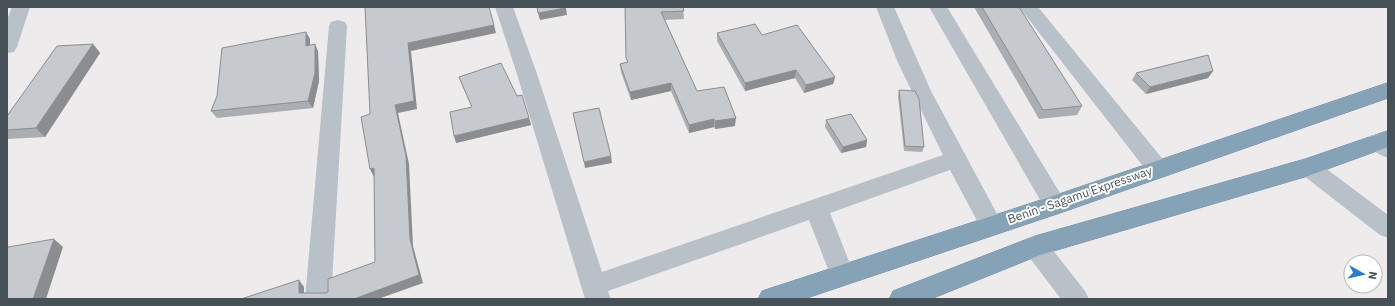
<svg xmlns="http://www.w3.org/2000/svg" width="1395" height="306" font-family="'IBM Plex Sans',sans-serif">
	<style>
		.lines { fill: none; stroke-linecap: round; stroke-linejoin: round }
		.highway-casing { stroke: #728da3; stroke-width: 1 }
		.minor { fill: #b8c1c7; fill-rule: evenodd }
		.highway { fill: #86a2b7; fill-rule: evenodd }
		.wall { fill: #aaadb1 }
		.shaded-wall { fill: #8b8d90 }
		.building { fill: #c6c9ce; stroke: #8b8d90 }
		.labels { text-anchor: middle; stroke-width: 4; stroke-linejoin: round; paint-order: stroke }
		.street-label { font-size: 12px; fill: #465057; stroke: #fff }
	</style>
	<rect width="100%" height="100%" fill="#eeebec"/>
	<g class="lines">
		<g class="highway-casing">
			<path id="highway" d="M1388 83V98L1063 212 804 299H758L762 291 771 288 1050 197Z
				M1388 131V147L1308 176 1040 255 931 299H889L893 291 1035 236 1305 159Z"/>
		</g>
		<path class="minor" d="M12 7H30L17 47 14 52 7 53V20Z
			M495 7H513L536 71 602 272 943 155 898 63 876 7H894L931 91 1003 225 999 232 991 235 983 232 950 170 830 213 854 274 851 282 842 285 833 282 809 220 608 291 611 299H585L516 71Z
			M929 7H947L1063 198 1067 205 1063 212 1055 214 1047 212Z
			M1019 7H1038L1166 163 1169 169 1166 175 1158 178 1150 175Z
			M338 20 345 22 347 26 331 299H305L329 26 331 22Z
			M1378 134 1388 138V158C1379 155 1372 151 1367 142L1370 136Z
			M1308 158 1316 161 1388 215V238L1380 235 1300 173 1297 167 1300 161Z
			M1035 236 1044 239 1085 291 1089 299H1061L1026 253 1023 246 1026 239Z"/>
		<use href="#highway" class="highway"/>
	</g>
	<path class="wall" d="M625 7H683L684 19 665 20 697 91 735 126 715 129 714 127 689 133 671 91 631 100 621 72 620 64 627 62Z
		M974 7H1019L1082 106 1077 115 1039 119Z
		M717 33 762 35 835 77 833 84 804 93 795 78 745 91 717 41Z
		M310 39V45L318 51 319 81 313 108 217 118 211 111Z
		M93 44 100 53 45 137 7 139V116Z
		M1213 71 1208 78 1146 94 1132 80 1136 73Z
		M459 77 517 96 529 118 531 125 456 143 472 107 461 83Z
		M899 90 924 147 922 152 904 151 898 96Z
		M826 120 867 140 866 147 841 153 825 127Z"/>
	<path class="shaded-wall" d="M566 8 567 15 540 20 538 13Z
		M494 25 496 33 411 51 417 109 398 113 409 164 413 246 423 283 378 299H354L410 239 395 105 408 43Z
		M306 32 310 39V53L306 46Z
		M93 44 100 53 45 137 36 128Z
		M315 44 318 51 319 81 313 108 308 101Z
		M796 70 795 78 745 91V83Z
		M1213 71 1208 78 1146 94 1150 87Z
		M835 77 833 84 804 93 806 85Z
		M671 83V91L631 100 630 92Z
		M529 118 531 125 456 143 454 136Z
		M736 118 735 126 715 129V121Z
		M714 119V127L689 133V125Z
		M867 140 866 147 841 153 843 147Z
		M611 156 612 163 585 168 584 162Z
		M374 168V177L370 169Z
		M54 239 63 247 46 299H33Z
		M299 280 304 287V299L299 293Z"/>
	<path class="building" d="M365 7H489L494 25 408 43 414 101 395 105 406 156 410 239 419 275 354 299H241L299 280V293H326L328 292V279L375 262 374 168 370 169 361 117 370 114Z
		M537 7H566V8L538 13Z
		M625 7H683L684 11 661 12 697 91 724 87 736 118 715 121 714 119 689 125 671 83 630 92 620 64 628 62 626 58Z
		M982 7H1019L1082 106 1043 110Z
		M755 24 762 35 797 25 835 77 806 85 796 70 745 83 717 33Z
		M306 32V46L315 44V73L308 101 211 111 217 96 222 48Z
		M93 44 36 128 7 130V116L57 46Z
		M1208 55 1213 71 1150 87 1136 73Z
		M501 63 517 96 522 95 529 118 454 136 450 112 472 107 459 77Z
		M899 90 915 91 919 99 924 147 905 146Z
		M599 108 611 156 584 162 573 113Z
		M851 114 867 140 843 147 826 120Z
		M54 239 33 299H7V250L8 247Z"/>
	<g class="labels">
		<g class="street-label">
			<text transform="translate(1080 195) rotate(-19)" y="4">Benin - Sagamu Expressway</text>
		</g>
	</g>
	<rect width="1395" height="306" fill="none" stroke="#465057" stroke-width="16"/>
	<g transform="translate(1363 274) rotate(98)"><circle r="19" fill="#ffffff" stroke="#b5b9bc"/>
	<path d="M0-3L7 15L0 10L-7 15Z" fill="#277ecd"/>
	<text y="-6" font-size="11" font-weight="bold" text-anchor="middle" fill="#465057">N</text>
	</g>
</svg>
